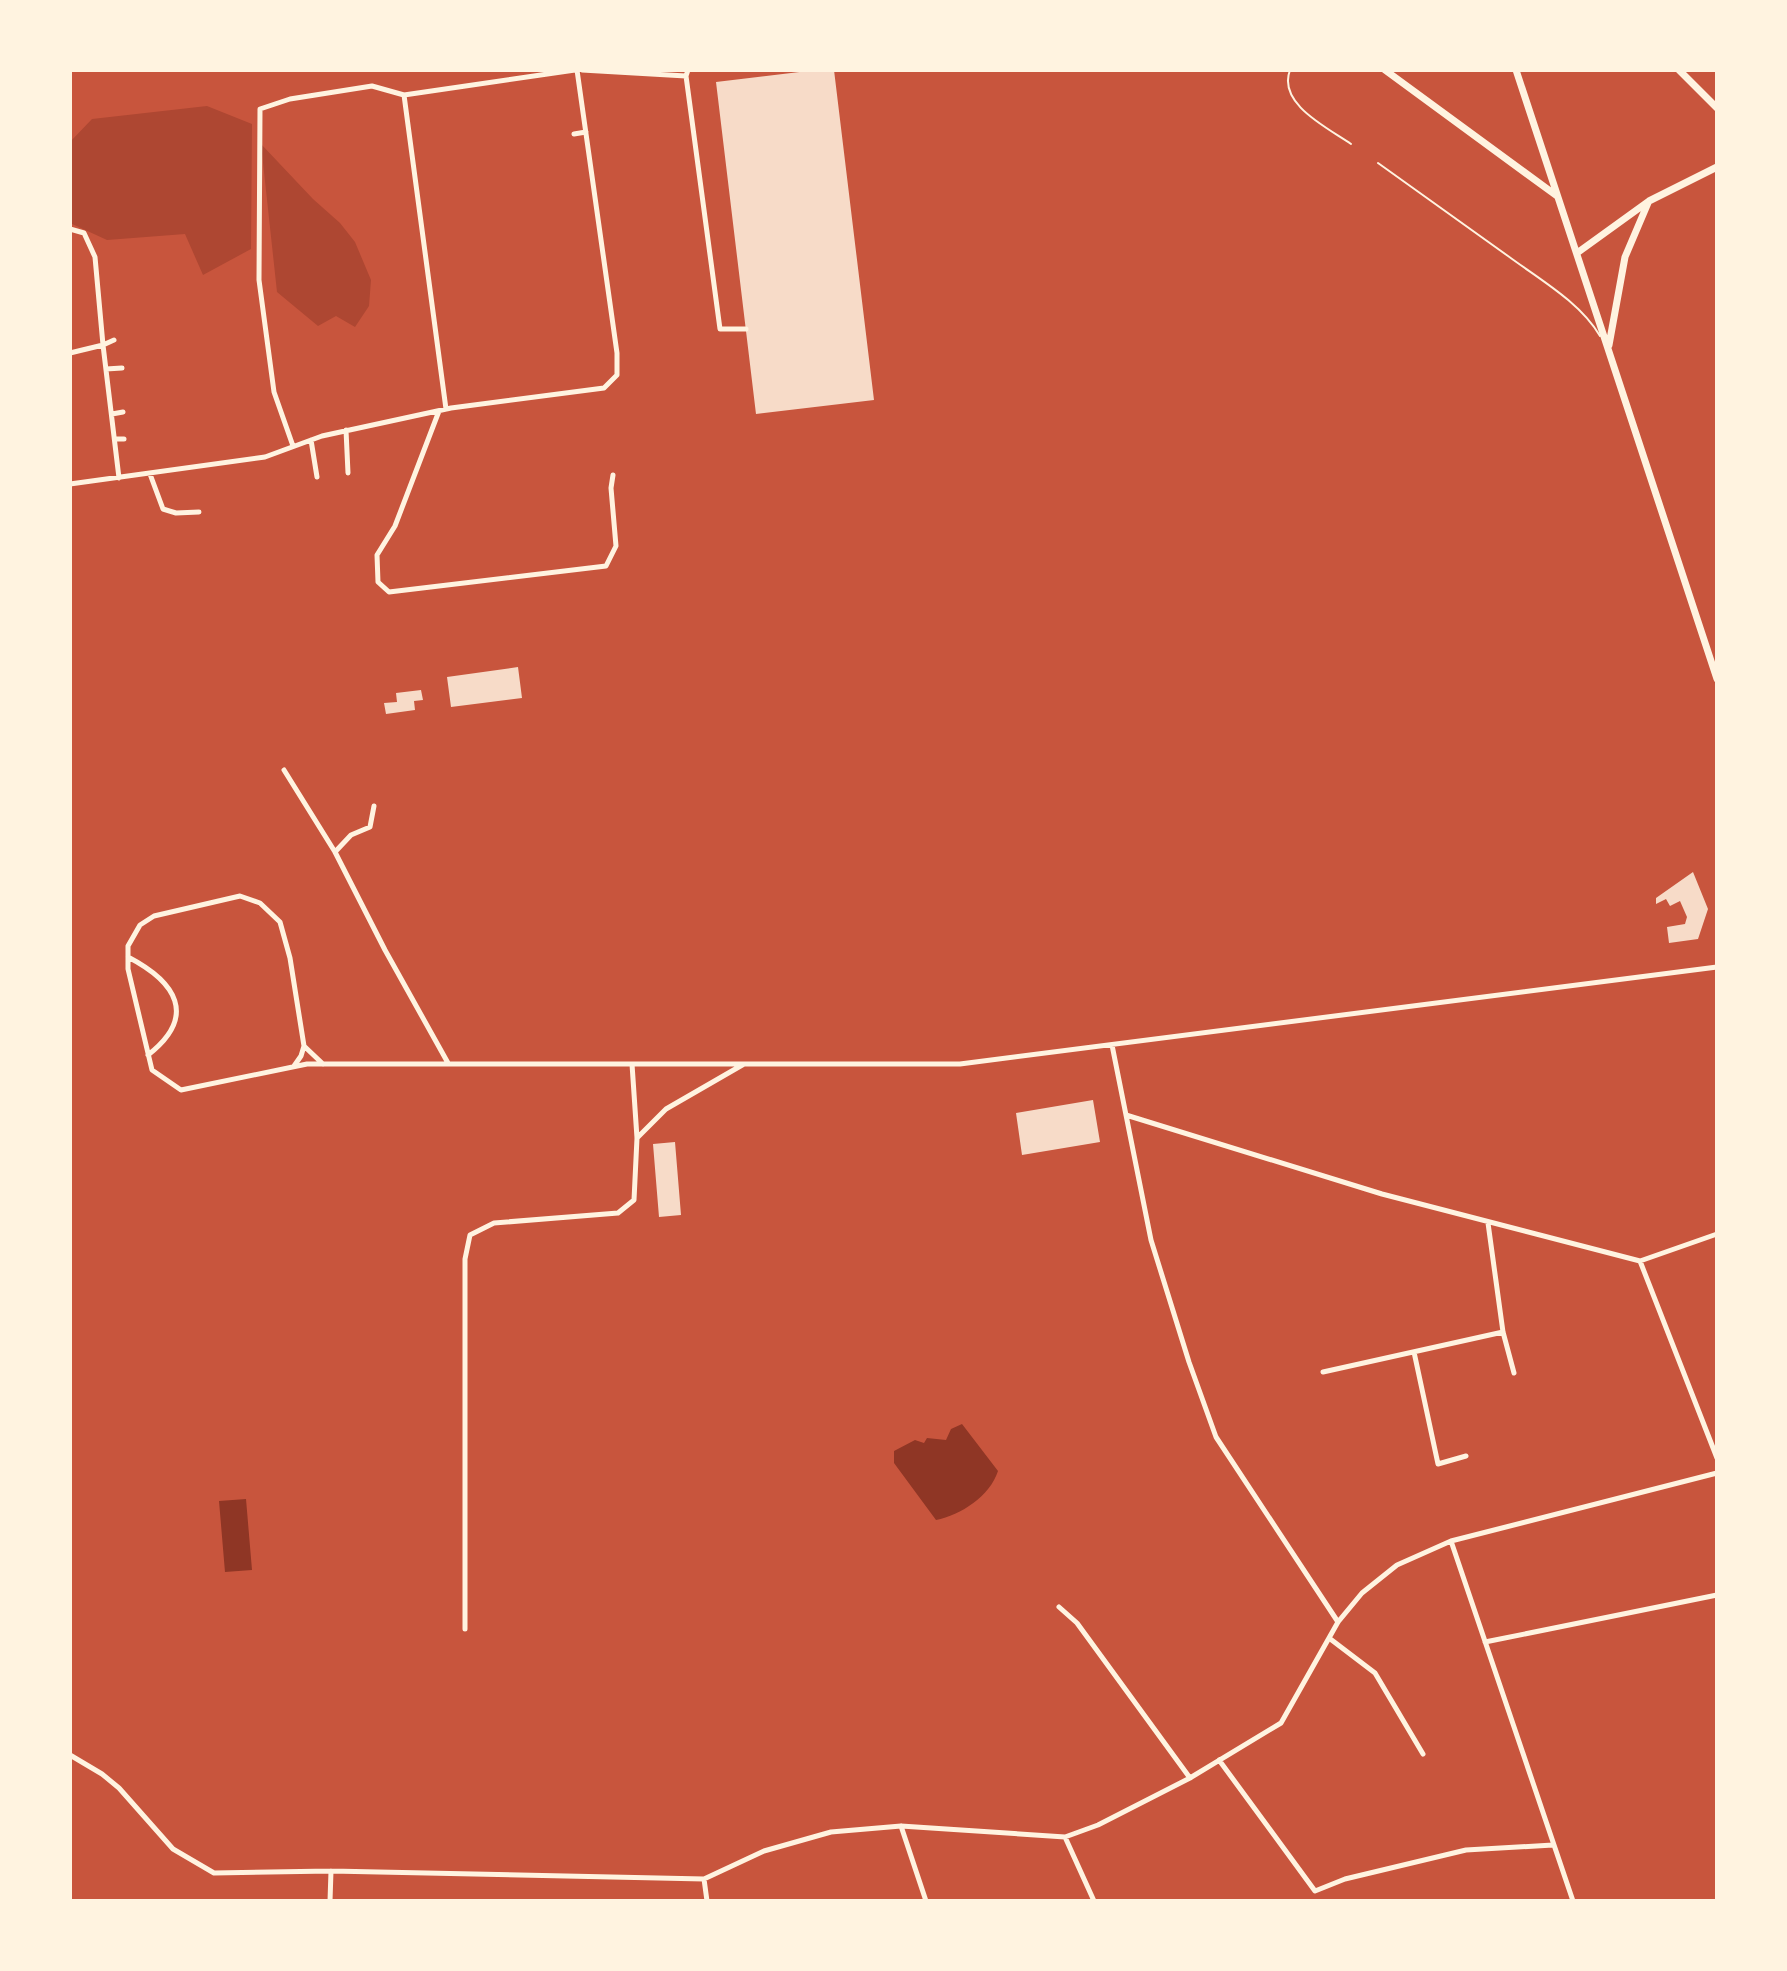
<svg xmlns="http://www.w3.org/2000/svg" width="1787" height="1971" font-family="'IBM Plex Serif',serif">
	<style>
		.green { fill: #ae4732 }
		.water { fill: #8f3625 }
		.building { fill: #f7dbc8 }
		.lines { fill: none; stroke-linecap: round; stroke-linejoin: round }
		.service { stroke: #fff3e0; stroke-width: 2 }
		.minor { stroke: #fff3e0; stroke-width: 5 }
		.secondary { stroke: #fff3e0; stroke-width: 7 }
		.primary { stroke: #fff3e0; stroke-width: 7 }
	</style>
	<rect width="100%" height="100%" fill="#c8553d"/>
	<path class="green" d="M207 106 252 124 251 249 203 275 185 234 107 240 70 223V142L92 119Z
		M261 144 313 199 340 223 355 242 371 280 369 306 355 327 336 316 318 326 277 292Z"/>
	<path class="water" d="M962 1424 998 1471C990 1496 961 1515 936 1520L894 1463V1451L915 1440 924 1443 927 1438 946 1440 951 1429Z
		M246 1499 252 1570 225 1572 219 1501Z"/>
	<path class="building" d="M816 70H834L874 400 756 414 716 82Z
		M518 667 522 698 451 707 447 677Z
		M421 690 423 700 414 701 415 710 386 714 384 703 397 702 396 693Z
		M1693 872 1708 909 1698 939 1669 943 1667 927 1685 924 1687 917 1680 901 1670 906 1666 899 1656 904V898Z
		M1093 1100 1100 1142 1022 1155 1016 1113Z
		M675 1142 681 1215 659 1217 653 1144Z"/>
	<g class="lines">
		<path class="service" d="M1290 70C1277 104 1328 128 1351 144
			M1378 163C1421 194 1464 225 1508 256 1539 279 1580 302 1600 336"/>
		<path class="minor" d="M582 70 686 76 688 70
			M686 76 720 329H746
			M574 134 586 132
			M70 229 84 233 95 257 103 345 70 353
			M114 340 103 345 119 478
			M106 369 122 368
			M446 409 404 95 575 70
			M439 411 395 526 377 555 378 582 389 592 606 566 616 546 611 488 613 475
			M112 414 123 412
			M346 430 348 473
			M115 439H124
			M311 440 317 477
			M293 446 274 392 259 280 260 109 290 99 372 86 404 95
			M150 474 163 509 176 513 199 512
			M70 484 265 457 322 436 451 408 604 388 617 375V353L577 70
			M284 770 335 852 385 950 448 1063
			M335 852 351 835 370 827 374 806
			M128 957C176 982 198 1016 148 1055
			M1112 1045 1151 1240 1189 1362 1216 1437 1338 1622
			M323 1064 304 1046 290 958 280 922 260 903 240 896 154 916 140 925 128 946V969L152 1070 181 1090 307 1064H960L1717 967
			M294 1066 301 1056 304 1046
			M1126 1115 1382 1194 1640 1261 1717 1234
			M637 1138 666 1109 744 1064
			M1488 1223 1503 1332 1514 1373
			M1640 1261 1717 1458
			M1414 1352 1438 1464 1466 1456
			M1323 1372 1503 1332
			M1451 1541 1573 1901
			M1059 1607 1077 1623 1190 1778
			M465 1629V1259L470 1235 494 1223 618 1213 634 1200 637 1138 632 1064
			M1329 1638 1375 1673 1423 1754
			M1485 1642 1717 1595
			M70 1755 102 1774 119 1788 173 1849 214 1873 331 1871 704 1879 764 1851 831 1832 901 1826 1065 1837 1098 1825 1190 1778 1281 1723 1338 1622 1362 1593 1397 1565 1451 1541 1717 1473
			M1219 1760 1315 1891 1345 1879 1466 1850 1553 1845
			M901 1826 926 1901
			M1065 1837 1094 1901
			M704 1879 707 1901
			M330 1901 331 1871"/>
		<path class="secondary" d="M1679 70 1717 108"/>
		<path class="primary" d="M1385 70 1557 196
			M1516 70 1717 679
			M1577 253 1649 201 1717 167
			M1609 345 1625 257 1648 203"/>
	</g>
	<rect width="1787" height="1971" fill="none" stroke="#fff3e0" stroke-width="144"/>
</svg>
